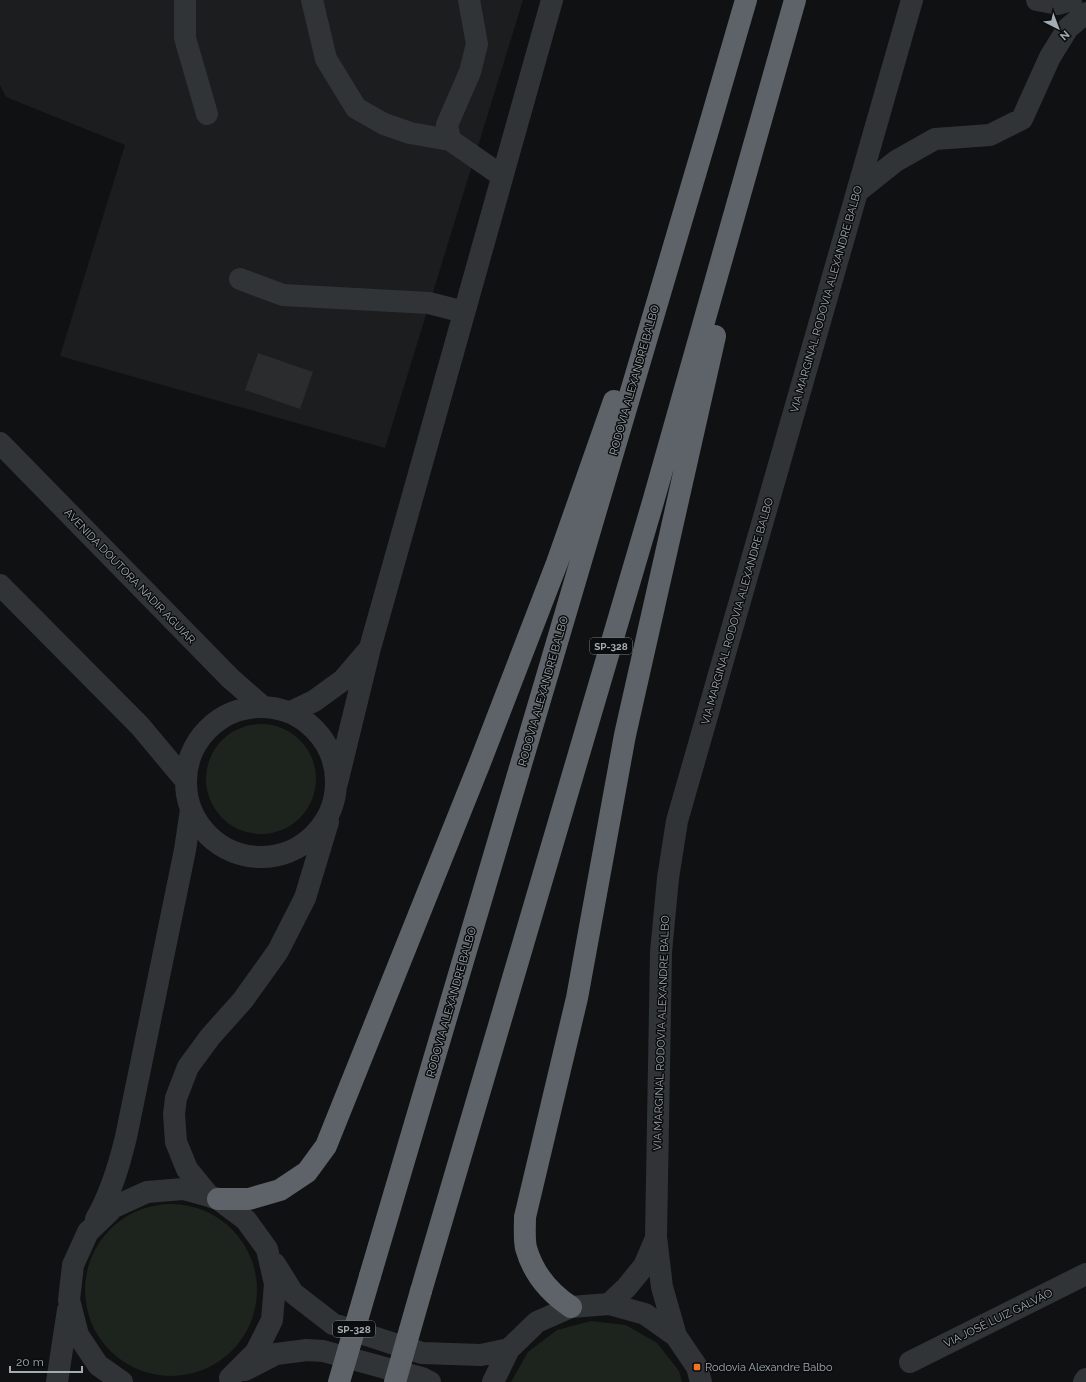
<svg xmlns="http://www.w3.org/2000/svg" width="1086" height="1382" font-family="Raleway,sans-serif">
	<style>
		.built { fill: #1c1d1f }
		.green { fill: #1d241d }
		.building { fill: #2b2c2e }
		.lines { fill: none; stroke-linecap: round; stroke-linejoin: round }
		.minor { stroke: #313437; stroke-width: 22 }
		.highway { stroke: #5d6368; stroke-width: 22 }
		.highway-bridge { stroke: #5d6368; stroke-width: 22 }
		.poi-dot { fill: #f17229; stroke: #0b0c0d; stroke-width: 1.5 }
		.labels { text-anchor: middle; stroke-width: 3; stroke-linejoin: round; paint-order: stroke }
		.shield { fill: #0b0c0d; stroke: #747c81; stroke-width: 1 }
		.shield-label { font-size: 10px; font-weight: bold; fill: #a1acb3 }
		.street-label { font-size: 11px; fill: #a1acb3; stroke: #0b0c0d }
		.poi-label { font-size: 11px; fill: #a1acb3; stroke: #0b0c0d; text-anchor: start }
	</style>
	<rect width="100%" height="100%" fill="#101112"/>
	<path class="built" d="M0 0H523L385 448 60 356 125 145 6 97 0 85Z"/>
	<path class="green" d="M206 779a55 55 0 1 1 110 0a55 55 0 1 1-110 0Z
		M85 1290a86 86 0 1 1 172 0a86 86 0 1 1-172 0Z
		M591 1321 626 1325 657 1343 679 1371 682 1382H511L528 1352 557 1330Z"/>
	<path class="building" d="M258 353 313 372 300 409 245 390Z"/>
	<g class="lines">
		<path class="minor" d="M185 0V38L207 114
			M312 0 326 59 356 108 384 124 410 133 450 140
			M469 0 477 44 470 72 447 125 450 140 502 176
			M1037 0 1058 4 1071 0
			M857 192 896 161 935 139 990 135 1022 119 1050 57 1068 28 1086 13
			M240 279 283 295 429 303 464 312
			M0 443 230 678 262 706
			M0 585 140 726 186 781
			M186 782a75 75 0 1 1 150 0a75 75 0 1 1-150 0Z
			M291 712 314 701 343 680 367 652
			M337 783 370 648 552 0
			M209 1196 187 1169 176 1142 174 1114 176 1098 188 1067 210 1037 243 1000 278 951 305 898 328 822
			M96 1219C111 1193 119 1166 126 1137L185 850 191 810
			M275 1264 293 1293 333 1324 422 1353 481 1355 509 1349
			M609 1304 626 1288 644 1266 656 1238
			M676 1336 662 1287 656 1237 661 952 668 878 677 821 912 0
			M910 1362 1086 1274
			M245 1370 276 1354 307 1350 323 1351 422 1378 430 1382
			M57 1382 68 1310
			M122 1382 98 1365 78 1335 69 1300 73 1265 88 1232 114 1207 147 1192 183 1189 209 1196 218 1199 246 1220 267 1249 275 1284 272 1320 256 1352 230 1378
			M493 1382 509 1349 537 1322 571 1307 609 1304 645 1314 676 1336 697 1367 701 1382
			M1084 1382 1086 1379"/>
		<path class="highway" d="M218 1199H249L280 1190 307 1172 326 1146 479 765 557 563 614 401
			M370 1276 707 134 746 0
			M421 1291 653 502 795 0
			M571 1307C550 1293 533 1273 526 1248 524 1239 525 1226 525 1217L577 998 625 735 715 336"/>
		<path class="highway-bridge" d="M339 1382 370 1276
			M395 1382 421 1291"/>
	</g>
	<rect class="poi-dot" x="693" y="1363" width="8" height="8" rx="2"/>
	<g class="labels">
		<g class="shield">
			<rect x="590" y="638" width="42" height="16" rx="3"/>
			<rect x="333" y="1321" width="42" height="16" rx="3"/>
		</g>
		<g class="shield-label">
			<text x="611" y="650">SP-328</text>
			<text x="354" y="1333">SP-328</text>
		</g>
		<g class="street-label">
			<text transform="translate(826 299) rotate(-74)" y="4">VIA MARGINAL RODOVIA ALEXANDRE BALBO</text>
			<text transform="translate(634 380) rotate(-74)" y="4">RODOVIA ALEXANDRE BALBO</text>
			<text transform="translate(130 576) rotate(46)" y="4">AVENIDA DOUTORA NADIR AGUIAR</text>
			<text transform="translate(737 611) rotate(-74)" y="4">VIA MARGINAL RODOVIA ALEXANDRE BALBO</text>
			<text transform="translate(543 691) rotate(-74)" y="4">RODOVIA ALEXANDRE BALBO</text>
			<text transform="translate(451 1002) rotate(-74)" y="4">RODOVIA ALEXANDRE BALBO</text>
			<text transform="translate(661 1033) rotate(-88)" y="4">VIA MARGINAL RODOVIA ALEXANDRE BALBO</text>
			<text transform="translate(998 1318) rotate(-26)" y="4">VIA JOSÉ LUIZ GALVÃO</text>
		</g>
		<g class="poi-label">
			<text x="705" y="1371">Rodovia Alexandre Balbo</text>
		</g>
	</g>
	<g transform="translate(1058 28) rotate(138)" stroke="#0b0c0d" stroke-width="3" paint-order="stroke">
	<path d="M0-3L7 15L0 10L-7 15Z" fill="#a1acb3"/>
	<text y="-6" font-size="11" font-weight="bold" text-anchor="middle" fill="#a1acb3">N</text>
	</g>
	<path d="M10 1366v6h72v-6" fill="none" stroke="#a1acb3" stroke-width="2"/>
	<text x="16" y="1366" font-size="12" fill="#a1acb3" stroke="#0b0c0d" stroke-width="3" paint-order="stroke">20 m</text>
</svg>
